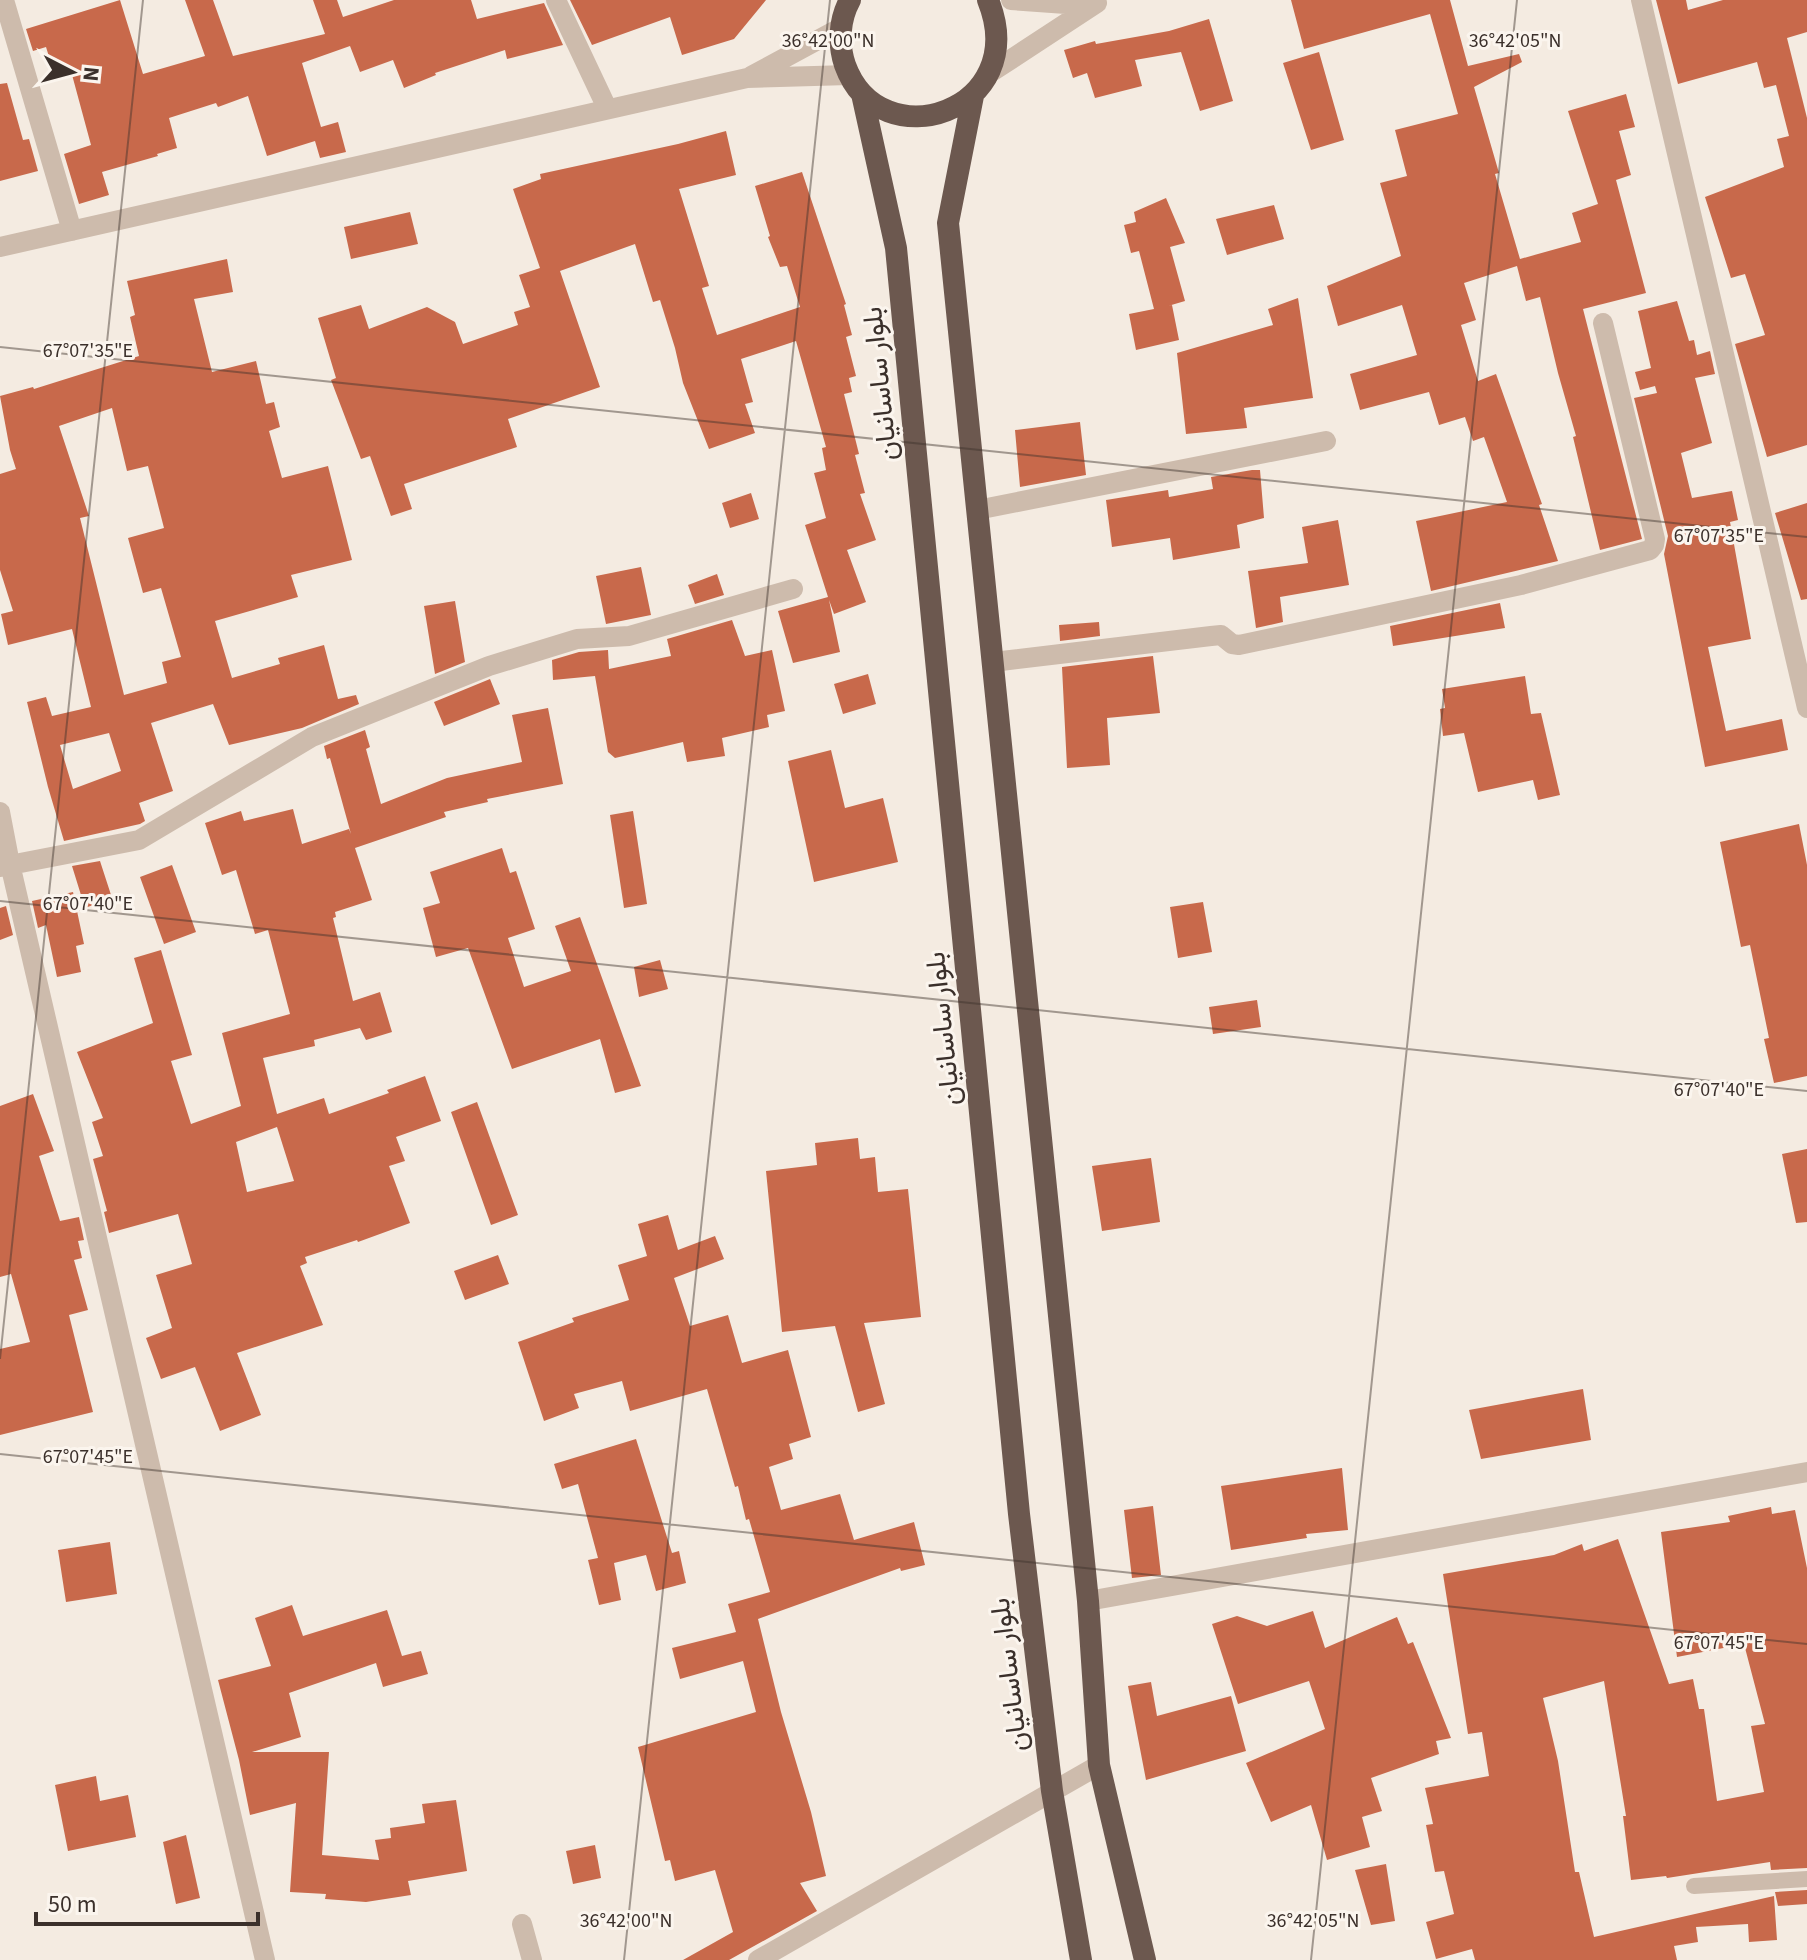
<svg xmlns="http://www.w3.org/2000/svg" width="1807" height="1960" font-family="'Source Sans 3',Vazirmatn,sans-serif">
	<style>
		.building { fill: #c8694b; fill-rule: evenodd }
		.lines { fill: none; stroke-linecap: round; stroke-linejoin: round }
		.service { stroke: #cdbbac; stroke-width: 16 }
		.minor { stroke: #cdbbac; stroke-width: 20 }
		.tertiary { stroke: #cdbbac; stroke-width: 20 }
		.trunk { stroke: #6c584f; stroke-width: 22 }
		.ticks { fill: none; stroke: #3b302b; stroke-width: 2; stroke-opacity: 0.45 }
		.labels { text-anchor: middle; stroke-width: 6; stroke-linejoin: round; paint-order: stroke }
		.street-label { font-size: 28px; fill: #3b302b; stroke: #fbf5ee }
		.ticks-label { font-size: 20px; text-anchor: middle; fill: #3b302b; stroke: #fbf5ee; stroke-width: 6; stroke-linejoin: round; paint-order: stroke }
	</style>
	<rect width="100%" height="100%" fill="#f4ebe1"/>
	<path class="building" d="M120 0 143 74 205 56 185 0H213L233 56 325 34 313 0H337L343 17 394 0H471L477 19 544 3 563 45 507 59 505 50 435 73 436 75 404 88 393 60 360 72 350 46 302 63 321 127 338 122 346 152 320 158 315 141 267 156 248 96 218 107 216 103 169 118 177 148 157 154 158 156 102 172 109 195 79 204 64 154 91 145 71 71 55 76 46 47 33 51 26 29Z
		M570 0H766L734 39 682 55 670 17 592 45Z
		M1291 0H1450L1468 66 1519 54 1522 62 1474 87 1499 173 1495 174 1520 259 1581 242 1572 213 1598 204 1568 111 1626 94 1635 127 1619 131 1631 175 1616 180 1646 293 1583 309 1642 539 1600 550 1573 437 1576 436 1558 373 1540 297 1526 301 1517 266 1464 283 1476 320 1461 325 1478 381 1496 374 1542 504 1539 505 1558 561 1431 591 1416 521 1507 502 1484 437 1473 441 1465 417 1439 425 1429 392 1360 410 1350 374 1417 355 1402 305 1338 326 1327 286 1401 256 1380 183 1407 176 1395 130 1458 114 1430 14 1304 49Z
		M1656 0H1686L1688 10 1723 0H1807V32L1787 38 1807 118V445L1767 457 1735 344 1765 335 1745 274 1731 278 1705 197 1784 167 1777 139 1789 136 1776 85 1764 88 1757 62 1678 84Z
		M1209 19 1233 101 1200 111 1181 52 1135 60 1142 86 1095 98 1087 73 1073 78 1064 50 1095 41 1096 44 1169 31Z
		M1319 52 1344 140 1311 150 1283 63Z
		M7 83 23 140 29 139 38 171 0 181V84Z
		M726 131 736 175 679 189 709 286 702 288 717 335 800 307 787 266 780 267 768 237 770 236 755 186 802 172 846 304 844 305 852 335 846 337 856 376 849 378 852 392 844 394 859 454 855 455 865 493 860 494 876 540 847 550 866 602 834 614 829 600 840 652 793 663 778 611 828 597 805 525 826 518 814 473 826 470 822 448 826 447 796 341 741 359 753 402 745 404 755 433 709 449 683 383 675 348 660 300 653 302 635 244 560 271 600 387 508 419 517 447 404 484 412 509 391 516 370 456 361 459 331 380 336 378 318 318 361 305 369 329 427 307 455 322 463 344 518 325 514 312 530 307 519 275 540 268 513 189 541 179 540 174 678 144Z
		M1166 198 1185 243 1170 247 1185 301 1168 306 1172 305 1179 340 1136 350 1129 314 1154 309 1139 251 1131 253 1124 225 1136 222 1134 212Z
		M1274 205 1284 239 1227 255 1216 219Z
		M410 212 418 244 351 259 344 227Z
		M227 259 233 292 194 299 212 372 256 361 266 404 274 402 280 427 269 431 282 478 328 466 352 560 291 575 298 597 215 621 232 678 280 664 278 658 324 645 338 699 356 695 359 704 302 728 229 745 213 704 151 723 173 791 139 803 145 821 140 824 64 841 48 787 27 702 46 697 52 716 91 707 72 629 8 645 1 614 13 611 0 570V474L16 469 10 450 0 396 33 387 34 389 139 356 130 317 135 315 127 281ZM112 408 127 471 148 466 164 528 128 538 143 593 161 588 181 657 162 662 167 683 124 695 80 518 89 516 59 426ZM109 733 121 771 73 789 60 745Z
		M1298 298 1313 398 1244 408 1247 428 1186 434 1177 353 1273 325 1268 309Z
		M1677 301 1689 341 1694 340 1697 355 1710 351 1715 374 1695 378 1712 443 1681 453 1692 498 1732 491 1738 520 1730 522 1751 639 1708 647 1726 731 1782 719 1788 750 1705 767 1664 554 1668 536 1634 398 1657 393 1655 386 1640 390 1635 372 1651 368 1638 311Z
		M1080 422 1086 475 1020 487 1015 430Z
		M1252 470H1260L1264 518 1237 525 1240 548 1173 560 1170 538 1112 547 1106 500 1168 490 1169 497 1213 489 1211 477Z
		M751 493 759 519 730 528 722 503Z
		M1807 503V599L1801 600 1775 513Z
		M1338 520 1349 585 1280 597 1283 622 1256 628 1248 571 1308 563 1302 527Z
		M641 567 651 615 606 624 596 576Z
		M717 574 724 595 695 604 688 585Z
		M455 601 465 662 435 674 424 606Z
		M1500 603 1505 628 1393 646 1390 626Z
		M732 620 745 656 772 650 785 711 767 715 769 727 722 738 725 756 687 762 683 742 615 758 608 752 595 676 553 680 552 660 579 652 608 650 609 669 671 656 667 639Z
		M1099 622 1100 636 1060 641 1059 625Z
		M1153 656 1160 713 1107 718 1110 765 1067 768 1062 667Z
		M868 674 876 704 843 714 834 684Z
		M1525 676 1531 714 1541 713 1560 795 1538 800 1533 780 1478 792 1464 733 1443 736 1440 709 1445 708 1442 689Z
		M490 679 500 704 444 726 434 702Z
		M548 708 563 784 487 799 488 802 444 812 446 817 355 848 372 900 335 912 336 917 333 918 353 1001 380 992 392 1032 366 1040 360 1028 314 1040 315 1046 263 1058 277 1114 324 1098 329 1114 389 1093 387 1090 425 1076 441 1121 396 1137 405 1161 389 1166 410 1223 358 1242 357 1240 305 1257 307 1263 300 1266 323 1325 237 1353 261 1415 220 1431 195 1367 161 1379 146 1338 172 1328 156 1275 192 1264 178 1214 109 1233 104 1212 107 1211 93 1159 103 1156 92 1122 103 1118 77 1052 153 1023 134 958 161 950 192 1055 171 1061 191 1124 241 1106 222 1033 290 1014 268 930 255 934 236 870 222 875 205 823 241 811 244 821 293 809 302 844 349 829 351 834 330 758 327 759 324 746 365 730 370 747 366 749 381 804 447 778 522 762 512 715ZM277 1127 294 1181 247 1192 236 1142Z
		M831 750 845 808 883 798 898 862 814 882 788 761Z
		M633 811 647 904 624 908 610 815Z
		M1799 824 1807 865V1076L1774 1083 1764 1039 1769 1038 1750 945 1741 947 1720 842Z
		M502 848 510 873 516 871 535 929 508 938 524 987 571 971 555 926 580 917 641 1086 615 1093 600 1039 512 1069 468 948 436 957 423 908 440 903 430 872Z
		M100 861 112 898 85 908 72 866Z
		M172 865 196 932 164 944 140 877Z
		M73 892 84 944 76 946 81 972 57 977 46 925 38 928 32 901Z
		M1203 902 1212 952 1178 958 1170 907Z
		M6 906 13 935 0 940V908Z
		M660 960 668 989 639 997 634 967Z
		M1257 1000 1261 1027 1213 1034 1209 1007Z
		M33 1094 54 1151 39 1156 60 1221 79 1217 84 1240 78 1241 82 1258 74 1260 88 1310 69 1315 93 1412 0 1435V1349L30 1342 11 1274 0 1277V1106Z
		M477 1102 518 1215 491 1225 451 1112Z
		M858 1138 860 1159 875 1157 878 1192 908 1189 921 1317 864 1323 885 1404 858 1412 835 1326 782 1332 766 1171 817 1165 815 1143Z
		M1807 1149V1222L1796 1223 1782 1154Z
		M1151 1158 1160 1222 1102 1231 1092 1166Z
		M668 1215 678 1250 715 1236 724 1259 674 1278 690 1326 728 1315 742 1363 788 1350 811 1437 789 1444 793 1459 769 1467 781 1510 840 1494 854 1540 914 1522 925 1565 901 1571 900 1568 758 1619 781 1712 811 1812 826 1876 800 1883 817 1911 729 1960H683L733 1932 715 1870 675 1881 670 1860 665 1861 638 1747 756 1712 743 1661 680 1679 672 1648 736 1632 728 1604 770 1592 749 1519 746 1520 738 1486 735 1487 707 1389 630 1411 622 1381 574 1394 579 1408 544 1421 518 1342 574 1322 572 1318 629 1300 618 1265 647 1256 638 1224Z
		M498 1255 509 1284 465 1300 454 1271Z
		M1583 1389 1591 1440 1481 1459 1469 1410Z
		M636 1439 672 1553 679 1551 686 1583 656 1591 646 1555 614 1563 621 1600 599 1605 588 1560 598 1558 578 1484 562 1489 554 1464Z
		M1342 1468 1348 1530 1306 1534 1307 1538 1231 1550 1221 1486Z
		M1153 1506 1161 1575 1132 1578 1124 1510Z
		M1771 1507 1772 1514 1795 1510 1807 1568V1868L1771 1870 1770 1862 1667 1878 1666 1876 1631 1880 1623 1816H1626L1604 1681 1543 1698 1558 1761 1575 1872H1579L1594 1937 1774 1896 1777 1940 1749 1942 1748 1924 1696 1927 1698 1942 1674 1946 1677 1960H1475L1472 1949 1436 1959 1426 1922 1454 1914 1444 1871 1435 1872 1426 1825 1433 1824 1425 1788 1489 1776 1482 1732 1468 1734 1443 1574 1554 1555 1582 1544 1584 1551 1618 1539 1669 1684 1693 1679 1699 1709H1704L1717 1801 1764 1792 1751 1726 1765 1724 1744 1644 1677 1657 1661 1532 1730 1522 1728 1516Z
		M110 1542 117 1594 66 1602 58 1550Z
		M292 1605 303 1636 387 1610 402 1656 421 1651 428 1674 383 1687 376 1663 289 1693 301 1737 252 1752H329L322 1855 379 1860 375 1840 391 1838 390 1828 425 1823 422 1804 456 1800 467 1871 408 1881 411 1895 366 1902 325 1899 326 1894 290 1892 296 1803 250 1815 239 1760 218 1680 271 1666 255 1618Z
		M1313 1611 1325 1648 1397 1617 1408 1644 1413 1642 1451 1738 1436 1741 1439 1754 1371 1778 1382 1811 1362 1817 1370 1847 1327 1860 1311 1805 1271 1822 1246 1763 1325 1729 1309 1681 1238 1704 1212 1624 1237 1616 1267 1626Z
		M1151 1682 1157 1716 1231 1696 1246 1751 1146 1780 1128 1686Z
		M96 1776 100 1801 128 1795 136 1837 68 1851 55 1785Z
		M186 1835 200 1898 176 1904 163 1842Z
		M595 1845 601 1878 573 1884 566 1851Z
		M1386 1864 1395 1921 1371 1925 1355 1870Z
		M1807 1890V1904L1778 1906 1775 1892Z"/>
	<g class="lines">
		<path class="service" d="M1694 1886 1807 1879"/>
		<path class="minor" d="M4 0 72 231
			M556 0 607 108
			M1641 0 1807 708
			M751 76 840 28
			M0 247 747 78 849 75
			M977 510 1326 441
			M993 662 1211 636 1221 635 1232 644 1239 645 1521 585 1650 550 1654 545 1655 539 1603 323
			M0 812 10 864 265 1960
			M0 867 139 840 312 737 489 666 577 639 629 636 793 589
			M1088 1601 1807 1472
			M522 1924 532 1960
			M758 1960 1099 1765"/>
		<path class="tertiary" d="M1011 0 1066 4 1093 3
			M990 73 1097 3"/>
		<path class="trunk" d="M850 0C839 20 838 44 845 65 880 162 1033 111 988 0
			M862 94 896 248 1019 1514 1052 1791 1081 1960
			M973 96 948 223 1088 1601 1099 1765 1145 1960"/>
	</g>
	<path class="ticks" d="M0 347 1807 537M0 901 1807 1091M0 1359 143 0M0 1454 1807 1644M624 1960 830 0M1311 1960 1517 0"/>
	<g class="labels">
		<g class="street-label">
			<text transform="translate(879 384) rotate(-96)" y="10">بلوار ساسانیان</text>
			<text transform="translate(942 1029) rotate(-96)" y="10">بلوار ساسانیان</text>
			<text transform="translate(1008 1675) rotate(-97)" y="10">بلوار ساسانیان</text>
		</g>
	</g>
	<g class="ticks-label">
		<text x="828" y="47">36°42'00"N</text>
		<text x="1515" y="47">36°42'05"N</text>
		<text x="88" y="357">67°07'35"E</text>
		<text x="1719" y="542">67°07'35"E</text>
		<text x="88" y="910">67°07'40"E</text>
		<text x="1719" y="1096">67°07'40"E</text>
		<text x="88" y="1463">67°07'45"E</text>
		<text x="1719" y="1649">67°07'45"E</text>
		<text x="626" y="1927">36°42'00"N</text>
		<text x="1313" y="1927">36°42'05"N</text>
	</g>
	<g transform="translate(72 72) rotate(96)" stroke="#fbf5ee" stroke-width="6" paint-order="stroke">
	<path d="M0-6L14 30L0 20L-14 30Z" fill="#3b302b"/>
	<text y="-12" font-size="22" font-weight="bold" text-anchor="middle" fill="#3b302b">N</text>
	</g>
	<path d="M36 1912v12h222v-12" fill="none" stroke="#3b302b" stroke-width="4"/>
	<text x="48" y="1912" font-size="24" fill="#3b302b" stroke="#fbf5ee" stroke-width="6" paint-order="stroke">50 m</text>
</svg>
